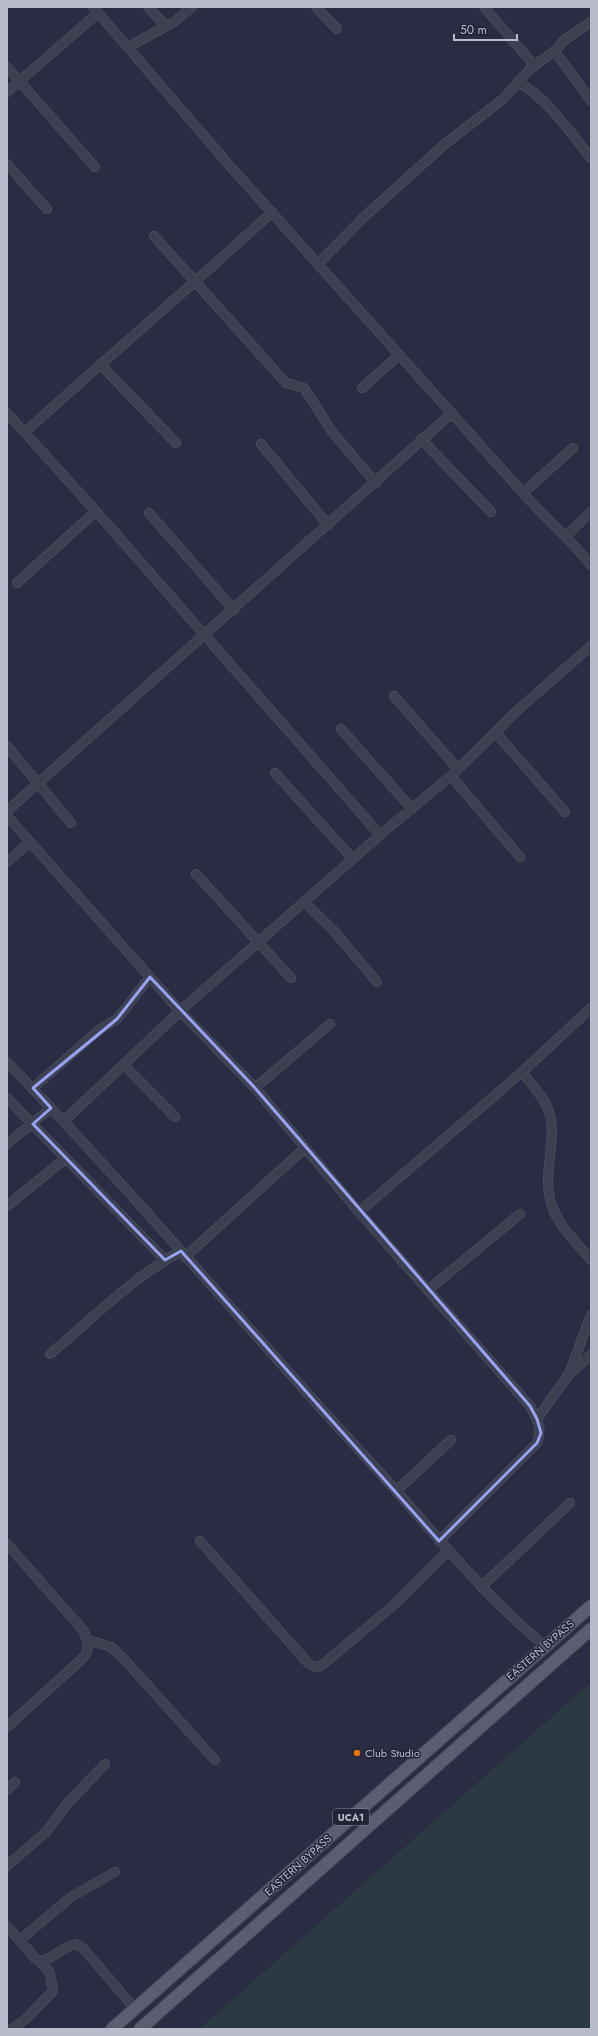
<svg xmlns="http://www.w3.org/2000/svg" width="598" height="2036" font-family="Jost,sans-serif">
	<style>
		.green { fill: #2b3943 }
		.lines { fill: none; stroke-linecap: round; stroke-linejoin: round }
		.minor-casing { stroke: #555769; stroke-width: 10 }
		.major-casing { stroke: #434658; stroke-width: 14 }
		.minor { stroke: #3d4051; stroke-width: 9 }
		.major { stroke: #5b5e71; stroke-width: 12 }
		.marked { fill: none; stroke: #98a2f2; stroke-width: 3; stroke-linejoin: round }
		.food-dot { fill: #e8710a; stroke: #212437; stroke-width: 1.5 }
		.labels { text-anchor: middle; stroke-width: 3; stroke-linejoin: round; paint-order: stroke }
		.shield { fill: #212437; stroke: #8c8e9f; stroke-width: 1 }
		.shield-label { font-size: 10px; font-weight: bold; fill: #babccb }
		.street-label { font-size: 11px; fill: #babccb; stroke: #212437 }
		.poi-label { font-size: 11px; fill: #babccb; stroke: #212437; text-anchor: start }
	</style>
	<rect width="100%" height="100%" fill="#292c42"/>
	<path class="green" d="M591 1682V2029H199L249 1985Z"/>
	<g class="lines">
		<g class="minor-casing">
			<path id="minor" d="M93 7 230 166 523 493C545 518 570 539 591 565
				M148 7 166 26
				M316 7 337 29
				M484 7 535 66
				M128 47 174 22 192 7
				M553 53 560 58 591 101
				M7 67 95 167
				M519 83C549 99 569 132 591 158
				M7 92 98 13
				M7 164 47 209
				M154 236 286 383 304 388 333 433 376 483
				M318 264 365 216 445 144 503 99 529 70 557 49 563 41 591 22
				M100 364 176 443
				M362 388 399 355
				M7 413 102 518 380 835
				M25 432C106 358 191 287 272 212
				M421 439 491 512
				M261 444 328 525
				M523 493 573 448
				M149 513 234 610
				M567 535 591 512
				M17 583 96 511
				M394 696 458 769
				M341 729 412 809
				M495 732 565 812
				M7 746 71 823
				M275 773 353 859
				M451 776 520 857
				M7 811 452 413
				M7 816 180 1011 255 1088 359 1212 530 1406C537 1419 543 1429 537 1443L439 1541
				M7 862 30 842
				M196 874 291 978
				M304 902 334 931 377 982
				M7 1062C136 1195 254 1337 380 1473 434 1532 483 1595 545 1646
				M124 1065 175 1117
				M522 1072C531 1084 545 1098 549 1112 558 1140 541 1175 552 1206 559 1227 578 1244 591 1260
				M33 1088 100 1029 117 1019 150 977
				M255 1088 330 1024
				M7 1098 165 1260
				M64 1121 180 1011 380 835 451 776 520 708 591 646
				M7 1144 51 1108
				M7 1206 66 1158
				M359 1212 522 1072 591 1008
				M185 1257 305 1148
				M428 1290 520 1214
				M50 1354C92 1319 133 1277 181 1251
				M570 1371 591 1315
				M537 1419 569 1374 591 1355
				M396 1491 451 1440
				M200 1541 308 1663 315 1667 321 1666 395 1604 448 1551
				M7 1544 83 1630C88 1641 91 1648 83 1658L7 1727
				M481 1587 570 1503
				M88 1640 111 1647 122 1657 215 1760
				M7 1790 15 1782
				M7 1866 47 1831 66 1805 105 1764
				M7 1926 35 1958 41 1962C54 1957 63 1947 76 1944L83 1948 135 2009
				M20 1940 71 1897 115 1872
				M12 2029 27 2018 53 1991 50 1973 41 1962"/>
		</g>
		<g class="major-casing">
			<path id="major" d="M112 2029 591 1606
				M140 2029 591 1629"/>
		</g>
		<use href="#minor" class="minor"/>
		<use href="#major" class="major"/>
	</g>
	<path class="marked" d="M150 977 255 1088 530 1406 537 1419 541 1433 537 1443 439 1541 181 1251 165 1260 33 1124 51 1108 33 1088 117 1019Z"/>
	<circle class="food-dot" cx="357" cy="1753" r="4"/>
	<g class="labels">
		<rect class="shield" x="333" y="1809" width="36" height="16" rx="3"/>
		<g class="shield-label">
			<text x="351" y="1821">UCA1</text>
		</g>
		<g class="street-label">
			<text transform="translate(540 1650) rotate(-41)" y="4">EASTERN BYPASS</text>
			<text transform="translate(298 1865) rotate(-42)" y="4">EASTERN BYPASS</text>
		</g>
		<g class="poi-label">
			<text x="365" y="1757">Club Studio</text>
		</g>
	</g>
	<rect width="598" height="2036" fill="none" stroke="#babccb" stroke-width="16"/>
	<path d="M454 34v6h63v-6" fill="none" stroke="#babccb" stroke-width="2"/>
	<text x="460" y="34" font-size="12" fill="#babccb" stroke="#212437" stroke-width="3" paint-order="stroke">50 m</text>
</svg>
